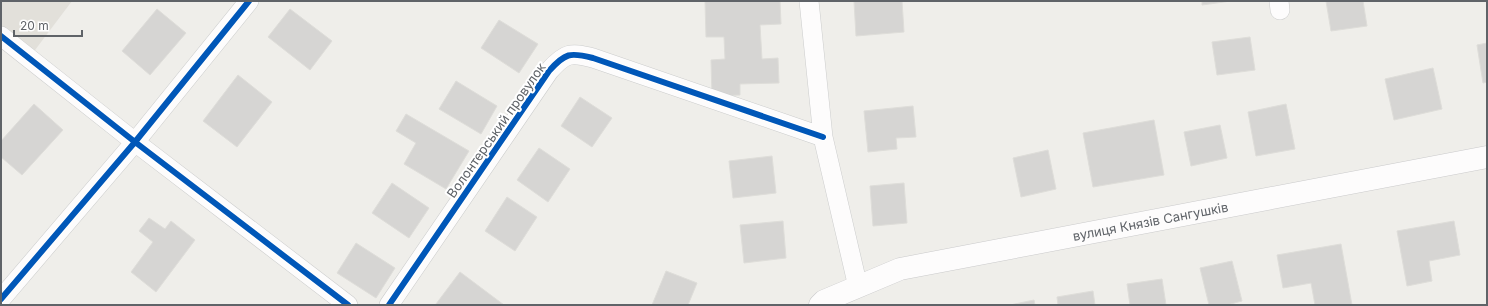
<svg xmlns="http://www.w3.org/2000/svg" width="1488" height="306" font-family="Inter,sans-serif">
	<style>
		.education { fill: #e2e0da }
		.building { fill: #d6d5d3; stroke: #deddd9 }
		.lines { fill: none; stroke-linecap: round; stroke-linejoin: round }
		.street-casing { stroke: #cbcccc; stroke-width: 20 }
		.secondary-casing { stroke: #cacacb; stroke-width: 23 }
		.street { stroke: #fdfcfc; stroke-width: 19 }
		.secondary { stroke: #fdfcfc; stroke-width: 22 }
		.cycleway-casing { stroke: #fff; stroke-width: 8 }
		.cycleway { stroke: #0057b8; stroke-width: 6 }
		.labels { text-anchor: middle; stroke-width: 4; stroke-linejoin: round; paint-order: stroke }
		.street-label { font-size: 13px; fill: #5f6368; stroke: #fff }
	</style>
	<rect width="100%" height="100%" fill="#efeeea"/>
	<path class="education" d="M1 1H72L29 58 1 36Z"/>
	<path class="building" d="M705 1H780L781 24 760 25 762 59 778 58 779 83 740 84V95L712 96 711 60 725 59 724 37H706Z
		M854 1H902L904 32 856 36Z
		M1202 1H1231L1202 5Z
		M1326 1H1363L1367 26 1331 31Z
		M157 9 186 33 150 75 122 51Z
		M290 9 332 41 310 70 268 37Z
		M499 20 538 44 519 73 481 48Z
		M1250 37 1255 70 1217 75 1212 42Z
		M1487 43V82L1483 83 1477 45Z
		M1433 68 1442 109 1394 120 1385 79Z
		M238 75 272 102 237 147 203 121Z
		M456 81 497 106 481 134 439 109Z
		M580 97 612 118 592 147 561 126Z
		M34 104 63 130 22 175 1 157V141Z
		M1286 104 1295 149 1256 156 1248 112Z
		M913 106 916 137 896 138 897 149 868 152 864 111Z
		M406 114 469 151 446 189 404 164 416 143 396 131Z
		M1154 120 1164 175 1093 187 1083 133Z
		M1220 125 1227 158 1191 166 1184 132Z
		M539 148 570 169 548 202 517 180Z
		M1048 150 1056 189 1021 197 1013 158Z
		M772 156 776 193 733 198 729 161Z
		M392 183 429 208 409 238 372 213Z
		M904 183 907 223 873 226 870 186Z
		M507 197 537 217 515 251 485 231Z
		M149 218 165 229 171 221 195 240 156 292 131 272 153 242 139 231Z
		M783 221 786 258 744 263 740 225Z
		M1454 221 1460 255 1429 261 1432 281 1407 286 1397 231Z
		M356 243 395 268 376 298 337 273Z
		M1341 244 1352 305H1315L1311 283 1283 288 1277 255Z
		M1232 261 1242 301 1227 305H1209L1200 268Z
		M666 271 697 283 688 305H652Z
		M460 272 504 305H438L436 304Z
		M1162 279 1166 305H1130L1127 284Z
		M1093 291 1095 305H1058L1057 297Z
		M1034 300 1035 305H1010Z"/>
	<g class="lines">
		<g class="street-casing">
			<path id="street" d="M809 1 823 137 858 287
				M1279 1 1280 10
				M1 36 135 142 348 305
				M1 299 135 142 249 1
				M389 305 549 71C565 53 570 52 593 58L823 137"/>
		</g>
		<g class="secondary-casing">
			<g id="secondary">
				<path id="s1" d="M820 305 824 301 900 269 1487 157"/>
			</g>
		</g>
		<use href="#street" class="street"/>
		<use href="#secondary" class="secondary"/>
		<g class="cycleway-casing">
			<path id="cycleway" d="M1 36 135 142 348 305
				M1 299 135 142 249 1
				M389 305 549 71C565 53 570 52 593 58L823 137"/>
		</g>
		<use href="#cycleway" class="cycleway"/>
	</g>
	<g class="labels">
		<g class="street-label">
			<text transform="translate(496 130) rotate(-55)" y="5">Волонтерський провулок</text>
			<text dy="5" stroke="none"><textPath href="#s1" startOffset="343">вулиця Князів Сангушків</textPath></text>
		</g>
	</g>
	<rect width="1488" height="306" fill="none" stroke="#5f6368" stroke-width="4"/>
	<path d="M14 30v6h68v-6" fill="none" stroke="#5f6368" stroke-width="2"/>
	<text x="20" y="30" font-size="12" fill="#5f6368" stroke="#ffffff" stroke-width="3" paint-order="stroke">20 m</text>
</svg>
